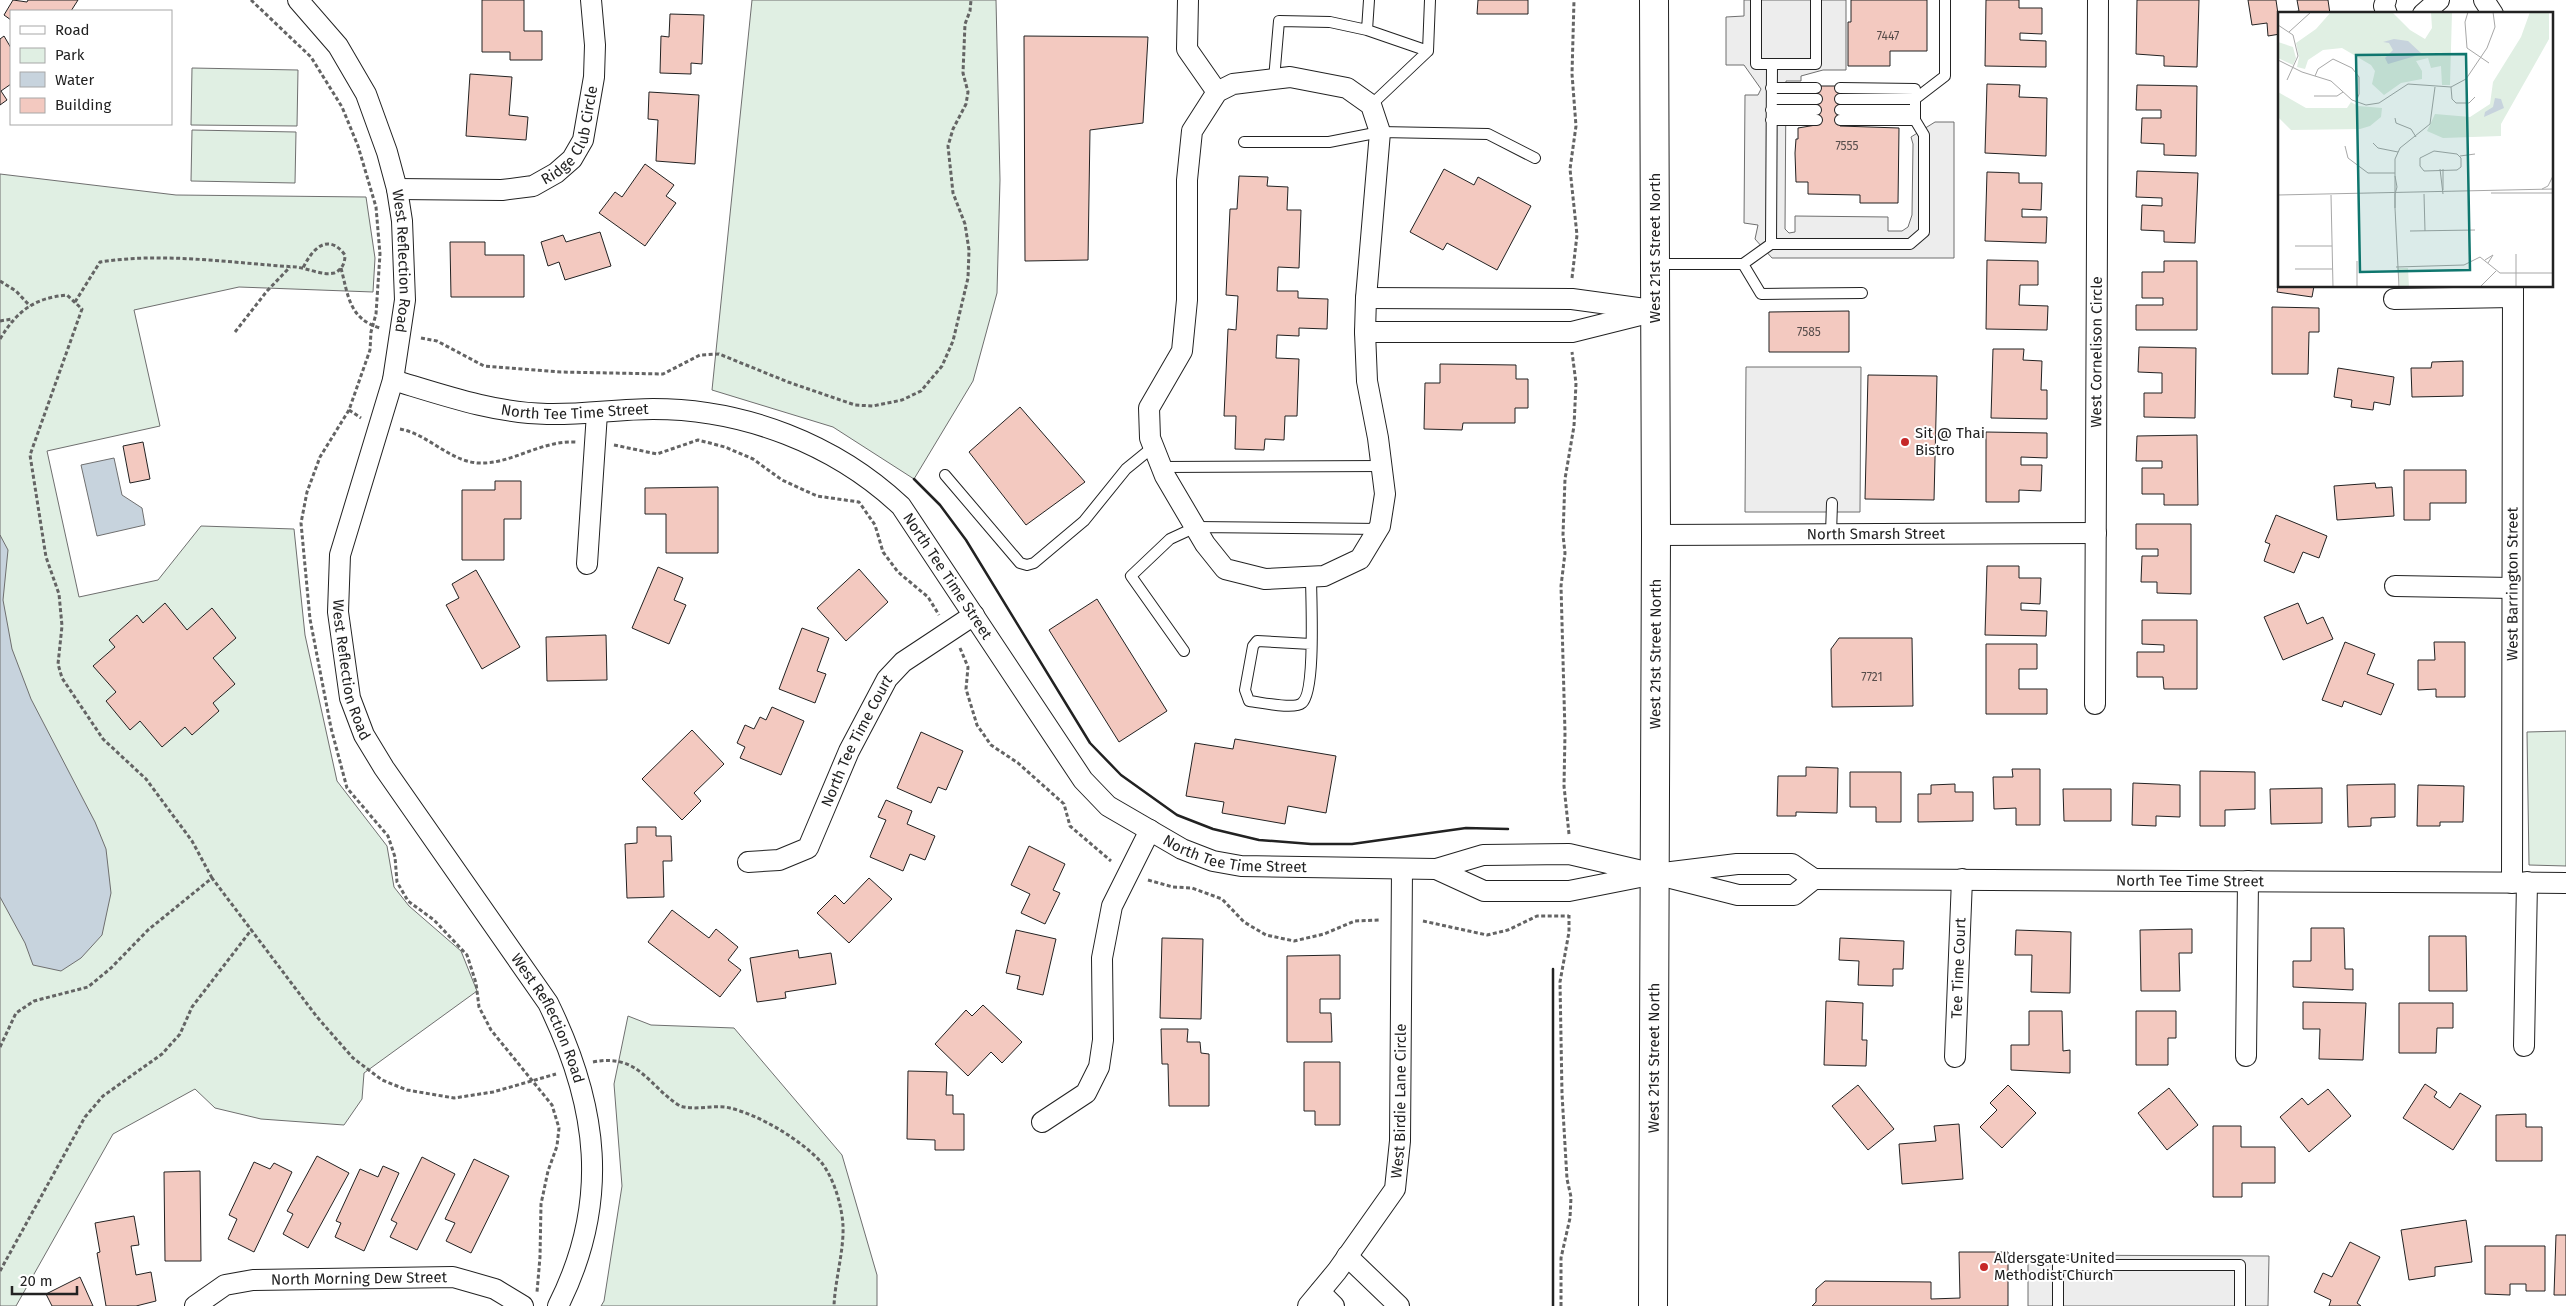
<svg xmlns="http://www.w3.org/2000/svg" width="2566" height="1306" font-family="'Fira Sans',sans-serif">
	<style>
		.green { fill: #e0efe3; stroke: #6f6f6f }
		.parking { fill: #ededed; stroke: #6f6f6f }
		.water { fill: #c7d3dd; stroke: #6f6f6f }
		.building { fill: #f3c9c0; stroke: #222 }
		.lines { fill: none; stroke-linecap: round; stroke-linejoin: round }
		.lane-casing { stroke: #222; stroke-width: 12 }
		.street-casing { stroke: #222; stroke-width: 22 }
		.secondary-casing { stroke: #222; stroke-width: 30 }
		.path { stroke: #646464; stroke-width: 3; stroke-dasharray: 4 2.5; stroke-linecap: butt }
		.lane { stroke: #fff; stroke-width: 10 }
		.street { stroke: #fff; stroke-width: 20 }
		.secondary { stroke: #fff; stroke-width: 28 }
		.wall { stroke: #222; stroke-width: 2.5 }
		.poi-dot { fill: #c62828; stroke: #fff; stroke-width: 2 }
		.labels { text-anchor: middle; stroke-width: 4; stroke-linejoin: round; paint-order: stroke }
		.number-label { font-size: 12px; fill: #564c4a }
		.street-label { font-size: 15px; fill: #222; stroke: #fff }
		.poi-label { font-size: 15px; fill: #222; stroke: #fff; text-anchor: start }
		.inset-road { fill: none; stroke: #a7a7a7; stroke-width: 1 }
		.view { fill: #0f766e; fill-opacity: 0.15; stroke: #0f766e; stroke-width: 2.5 }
		.inset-edge { fill: none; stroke: #222; stroke-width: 2.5 }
	</style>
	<rect width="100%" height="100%" fill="#fff"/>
	<path class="green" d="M752 0H996L1000 180 997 293 973 381 914 479 833 427 712 390Z
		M192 68 298 70 297 126 191 125Z
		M192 130 296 132 295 183 191 181Z
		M0 174 176 195 366 197 375 258 373 292 239 287 134 310 160 426 47 451 79 597 158 580 201 526 294 529 305 635 337 781 387 846 394 887 409 906 461 951 477 991 364 1073 362 1099 344 1125 261 1119 215 1108 195 1089 113 1134 16 1306H0Z
		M2566 731V866L2529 865 2527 732Z
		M628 1016 651 1025 734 1028 842 1155 877 1275V1306H601L604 1301 622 1186 614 1084Z"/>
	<path class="parking" d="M1744 0H1846V70H1823L1801 76V81H1786L1785 229 1789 233 1795 232V216L1888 217V231H1902L1908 227 1912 215 1913 144 1911 137 1935 122H1954V258H1772L1755 239 1758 225 1744 223 1745 95H1758L1761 89 1744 65H1726V17L1744 16Z
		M1746 367H1861L1860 512H1745Z
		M2028 1255 2269 1256 2268 1306H2028Z"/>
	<path class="water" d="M114 458 122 495 142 508 145 525 97 536 81 465Z
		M0 535 8 550 3 600 12 649 31 699 95 822 106 849 111 893 102 935 81 958 61 971 33 965 25 943 0 897Z"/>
	<path class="building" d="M13 0 27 2 28 0H78L71 11H11V20L4 15Z
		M482 0H524V31H542V60H510V52H482Z
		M1478 0H1528V14H1477Z
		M1851 0H1927V51H1890V66H1848V22H1851Z
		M1986 0H2019V8H2042V34L2020 33V40L2046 41V67L1985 66Z
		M2137 0H2199L2197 67 2164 66V56L2136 54Z
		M2248 0H2276L2278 14H2280V34L2268 36 2267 23 2252 25Z
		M2297 0H2328L2330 14H2282L2299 11Z
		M670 14 704 15 702 64 691 63V74L660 73 661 36 669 37Z
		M4 36 11 48V84L1 91 7 100 0 105V39Z
		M1024 36 1148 37 1143 123 1090 130 1088 260 1025 261Z
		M470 74 512 77 509 115 528 117 526 140 466 136Z
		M1987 84 2020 85 2019 97 2047 98 2046 156 1985 153Z
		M2137 85 2197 86 2196 156 2164 155V144L2141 143 2142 118H2161V110H2136Z
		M1816 86H1840V126L1899 128 1898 203H1860V195L1808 194V182H1796L1795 153 1796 139H1798V128L1816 125Z
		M649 92 699 95 695 164 656 161 658 120 648 119Z
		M645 164 674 185 666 196 676 203 645 246 599 213 615 192 622 197Z
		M1444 169 1474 185 1478 177 1531 206 1497 270 1447 243 1443 250 1410 232Z
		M2137 171 2198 173 2195 243 2164 242V231L2141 230 2142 205 2162 206V198L2136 197Z
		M1987 172 2019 173V183H2042L2041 210 2022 209V217H2047L2046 243 1985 241Z
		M1239 176 1268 177 1267 186 1288 187 1287 210H1301L1299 268 1278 267 1277 291H1298V298L1328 299 1327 329 1299 328V336L1277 335 1276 358 1299 359 1297 416H1285L1284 440 1265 439 1264 450 1235 449 1236 416H1224L1228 329 1236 330 1238 296 1226 295 1230 209H1237Z
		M600 232 611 266 565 280 559 262 548 266 541 242 563 235 566 242Z
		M450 242H485V255H524V297H451Z
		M1987 260 2038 261V285H2020L2019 305 2048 306 2047 330 1986 329Z
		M2164 261H2197V330H2136V305H2163V298H2142V272H2164Z
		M2280 274V286H2314L2312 297 2277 292Z
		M2272 307 2319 308V332H2309L2308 374H2272Z
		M1849 311V352H1769V312Z
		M2139 347 2196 348 2195 418 2144 417V393H2162V373L2138 372Z
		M1993 349H2024L2023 360 2042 361 2041 390H2047V419L1991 418Z
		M2463 361V396L2412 397 2411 368H2431L2432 362Z
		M1440 364 1516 365V379H1528V408H1515V423H1463L1462 430 1424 429 1425 383H1440Z
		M2338 368 2394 377 2390 405 2374 402 2373 410 2351 407 2352 400 2334 397Z
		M1868 375 1937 376 1934 500 1865 499Z
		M1020 407 1085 482 1026 525 969 452Z
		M1986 432 2047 433V458L2021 457V465H2042L2041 491 2019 490V502H1986Z
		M2197 435 2198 505H2164V494H2142V468H2162V461H2136L2137 436Z
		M143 442 150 479 130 483 123 446Z
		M2404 470H2466V503H2430V520H2404Z
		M495 481H521V519H504V560H462V490H495Z
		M2375 483 2376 488 2392 487 2394 516 2337 520 2334 486Z
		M718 487V553H666V514H645V488Z
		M2276 515 2327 536 2319 558 2303 552 2294 573 2264 561 2270 544 2265 542Z
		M2136 524H2191V594L2157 593V582H2141L2142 556H2158V549H2136Z
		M1987 566H2019V578H2041L2040 604 2021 603V610L2047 611 2046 636 1985 635Z
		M658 567 683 578 674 600 686 605 669 644 632 628Z
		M859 569 888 602 846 641 817 608Z
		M476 570 520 647 482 669 446 605 459 598 452 584Z
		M1097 599 1167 711 1119 742 1049 630Z
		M165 603 187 630 212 608 236 638 213 658 235 684 213 703 219 711 192 735 185 727 162 747 140 721 130 730 106 701 116 692 93 666 115 647 109 640 137 615 143 623Z
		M2298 603 2307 624 2323 617 2333 639 2283 660 2264 617Z
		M2142 620H2197V689H2164L2163 677H2137V652H2164V645L2142 644Z
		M802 628 829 638 817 671 826 674 815 703 779 689Z
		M606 635 607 680 547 681 546 637Z
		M1839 638H1912L1913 706 1832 707 1831 649Z
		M2345 642 2375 654 2367 674 2394 684 2381 715 2344 701 2342 707 2322 700Z
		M2434 642H2465V697H2436V689L2418 690V660H2435Z
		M1986 644H2037V669H2019V689H2047V714H1986Z
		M772 707 804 721 781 775 740 758 745 747 737 743 745 725 754 729 760 717 766 720Z
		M692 730 724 764 694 793 701 801 682 820 642 779Z
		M921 732 963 751 946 790 938 787 931 803 897 788Z
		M1235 739 1336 756 1326 813 1288 806 1285 824 1222 813 1224 802 1186 796 1195 743 1233 749Z
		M1806 767 1838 768 1837 813 1796 812V816H1777L1778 776H1806Z
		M2012 769H2040V825H2016V808L1994 809 1993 777H2013Z
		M2200 771 2255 772V809L2225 810V826H2200Z
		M1850 772H1901V822H1876V807H1850Z
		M2133 783 2180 785V817L2156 816V826L2132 825Z
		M1955 784V792H1973V821L1918 822V794H1931V785Z
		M2395 784V817L2371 818V826L2348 827 2347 785Z
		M2418 785 2464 786 2463 822H2440V826H2417Z
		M2322 788V823L2271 824 2270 789Z
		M2063 789H2111V821H2064Z
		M886 800 912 811 907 824 935 836 925 860 910 854 903 871 870 857 886 820 878 817Z
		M637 827H656V836H671L672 861H663L664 897 627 898 625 844 637 843Z
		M1029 846 1065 864 1053 890 1060 893 1045 924 1021 913 1030 894 1011 885Z
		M869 878 892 899 849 943 817 913 835 895 844 904Z
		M672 910 709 938 716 929 738 947 728 960 741 970 720 997 648 942Z
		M2311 928H2344L2345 969H2353V990L2293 987V961H2311Z
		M2192 929V953H2179L2180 991H2141L2140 930Z
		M1016 930 1056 939 1043 995 1017 989 1020 976 1006 973Z
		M2016 930 2071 932 2070 993 2031 992 2032 955H2015Z
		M2429 936H2466L2467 991H2429Z
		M1162 938 1203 939 1201 1019 1160 1018Z
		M1840 938 1904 941 1903 969H1893V986L1858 985 1859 961 1839 960Z
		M798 950 799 958 831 953 836 984 785 992 786 998 757 1002 750 958Z
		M1340 955V999H1320V1013H1331L1332 1042H1287V956Z
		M1826 1001 1863 1003 1862 1040H1867L1866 1066 1824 1065Z
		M2303 1002 2366 1003 2363 1060 2319 1059 2320 1029H2303Z
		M2399 1003H2453V1028H2437L2436 1053H2399Z
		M983 1005 1022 1042 1002 1063 991 1052 968 1076 935 1044 966 1010 972 1016Z
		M2029 1011H2062L2063 1051 2070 1050V1073L2011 1070V1045H2029Z
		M2136 1011H2176V1038H2168V1065H2136Z
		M1161 1029H1188L1187 1042H1200L1201 1053 1209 1054V1106H1169L1168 1064H1162Z
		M1304 1062H1340V1125H1315V1111H1304Z
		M908 1071 947 1072 946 1095H953V1114H964V1150H935V1140L907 1139Z
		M2425 1084 2437 1092 2434 1097 2450 1108 2460 1093 2481 1106 2453 1150 2403 1118Z
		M1858 1085 1894 1129 1868 1150 1832 1106Z
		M2008 1085 2036 1113 2002 1148 1980 1127 1997 1110 1990 1103Z
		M2169 1088 2198 1125 2167 1150 2138 1113Z
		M2328 1089 2351 1116 2309 1152 2280 1117 2302 1098 2308 1105Z
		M2526 1114V1127H2542V1161H2496V1115Z
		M1959 1124 1963 1179 1902 1184 1899 1144 1936 1141 1934 1126Z
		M2213 1126H2241V1147H2275V1183H2242V1197H2213Z
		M317 1156 349 1173 308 1248 283 1234 293 1214 287 1211Z
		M422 1157 455 1174 417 1250 390 1237 397 1223 391 1220Z
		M474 1159 509 1176 471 1253 446 1241 455 1223 445 1219Z
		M254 1162 270 1169 274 1163 292 1172 254 1252 228 1239 237 1219 229 1215Z
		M383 1166 399 1173 364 1251 335 1237 341 1223 336 1221 360 1169 378 1177Z
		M200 1171 201 1261H165L164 1172Z
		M134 1216 139 1245 131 1246 136 1275 151 1272 156 1301 136 1306H106L97 1253 100 1252 95 1223Z
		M2466 1220 2472 1262 2435 1267V1276L2409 1280 2401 1230Z
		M2556 1235H2566V1295H2554Z
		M2350 1242 2380 1257 2357 1303 2361 1306H2329L2331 1300 2314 1292 2323 1273 2332 1277Z
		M2485 1246H2545V1291H2526V1284H2510V1295L2485 1294Z
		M1959 1252H2008V1306H1812L1816 1302V1289L1825 1281 1931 1282V1299L1960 1298Z
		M80 1277 93 1306H52L46 1294Z"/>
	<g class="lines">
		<g class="lane-casing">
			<path id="lane" d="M1367 30 1369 0
				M1428 51 1430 0
				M1772 64H1816V0
				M1274 79 1279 21 1330 22 1367 30 1428 51 1371 105
				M1771 88H1816
				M1840 88 1915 89V99H1840
				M1772 99H1817
				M1771 110H1816
				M1840 110H1915
				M1771 120H1817
				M1840 120H1915
				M1244 142H1329L1380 132 1488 134 1535 158
				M1771 244H1910L1924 232V135L1915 120V99L1945 76V0
				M1656 264H1743L1771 244 1772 64H1756V0
				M1743 264 1761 294 1862 293
				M1162 467 1381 466
				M945 475 1020 563 1027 565 1034 563 1084 521 1126 469 1153 447
				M1831 534 1832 503
				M1311 644 1257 641 1253 646 1245 690 1249 701C1260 702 1294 710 1302 703 1316 692 1311 598 1311 577
				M1184 651 1131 576 1170 539 1196 527 1379 529
				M2058 1306V1265H2240V1306"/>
		</g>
		<g class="street-casing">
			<g id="street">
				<path id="s1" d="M298 0 338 46 366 94 387 152 397 189 402 221 405 300 393 380 340 555 338 612 350 698 364 735 384 768 548 1003C598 1105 611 1201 558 1306"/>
				<path d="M1188 0 1187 49 1217 92"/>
				<path d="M2386 0 2384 6 2387 14"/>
				<path d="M2484 0 2493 14"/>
				<path d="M2423 14 2439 0"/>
				<path d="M1290 77 1347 88 1371 105 1380 132 1366 298 1365 332 1367 381 1378 438 1385 494 1380 526 1360 559 1324 576 1265 579 1225 569 1205 544 1165 476 1150 438 1149 408 1182 351 1187 300V180L1192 131 1217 92 1233 84Z"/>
				<path id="s2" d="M397 189 502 190 533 186 556 173 572 159 583 140 594 77 595 45 591 0"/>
				<path d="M1366 298 1572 299 1645 309"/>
				<path d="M2394 299 2513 297"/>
				<path d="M1365 332H1572L1656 311"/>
				<path id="s3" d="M393 380C443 395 494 413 547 414 583 415 618 409 653 409 744 409 835 444 901 506L1083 780 1108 806 1182 849 1213 861 1241 866 1436 869"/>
				<path id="s4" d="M1656 535 2096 533"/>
				<path d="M587 564 597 413"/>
				<path d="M2395 586 2512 588"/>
				<path id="s5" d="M2095 704 2098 0"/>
				<path id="s6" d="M748 862 779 860 808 848 849 751 887 679 903 662 974 615"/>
				<path d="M1655 874 1738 895H1794L1814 879 1792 864H1737L1655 874 1569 891H1484L1436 869 1483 855 1569 854 1655 874"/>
				<path id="s7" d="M1814 879 2566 883"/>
				<path id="s8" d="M2512 883 2513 286"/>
				<path d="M2524 1046 2527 882"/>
				<path d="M2246 1056 2248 881"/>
				<path id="s9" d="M1955 1057 1962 879"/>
				<path d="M1042 1122 1086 1093 1099 1067 1103 1040 1102 958 1112 906 1150 830"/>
				<path d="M1347 1256 1399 1306"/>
				<path d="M1320 1292 1334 1306"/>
				<path id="s10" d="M195 1306 225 1285 253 1280 453 1277 495 1289 523 1306"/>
				<path id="s11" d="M1308 1306 1337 1271 1395 1189 1400 1141 1402 869"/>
			</g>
		</g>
		<g class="secondary-casing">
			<g id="secondary">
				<path id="s12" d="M1653 1306 1656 535 1654 0"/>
			</g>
		</g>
		<path class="path" d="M251 0 311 57 342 107 358 146 376 207 380 254 376 314 371 332 370 350 349 410 320 457 307 492 301 523 310 619 331 728 347 788 388 836 395 857 397 882 408 901 434 920 467 955 476 983 479 1007 491 1030 552 1105 559 1128 557 1146 548 1171 541 1204 540 1257 537 1292
			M341 268C348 295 349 319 380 328
			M1572 278 1577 235 1570 169 1576 126 1572 74 1574 0
			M0 281 16 291 30 306
			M75 302 100 262C164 252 231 263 296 267 307 268 323 276 334 273 342 270 345 263 345 255 328 232 312 249 303 268
			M0 321 12 319
			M235 332 267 291 290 267
			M421 338 437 341 484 366 561 372 663 374 700 355 719 354 788 382 855 405 873 406 902 400 921 391 942 366 953 341 968 278 969 250 965 224 953 193 948 146 953 129 966 104 968 92 963 73 965 24 970 11 971 0
			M0 339C17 311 34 298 67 295L82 309 30 455 46 557 59 594 62 626 58 664 62 678 103 739 146 779 192 841 212 878
			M349 410 361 418
			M400 429C428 434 449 461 478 463 510 465 541 440 576 442
			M614 445 657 454 698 440 725 447 753 459 782 480 817 496 859 502 875 525 883 552 898 572 928 597 939 615
			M960 648 968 667 966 689 977 725 991 745 1018 763 1064 804 1070 826 1111 861
			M1569 834 1564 786 1565 733 1561 586 1565 553 1563 535 1565 479 1574 426 1576 383 1572 352
			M1148 880 1173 887 1192 888 1222 899 1244 922 1266 935 1294 941 1324 934 1355 921 1381 920
			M1423 921 1487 935 1508 930 1537 916H1569
			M0 1047 16 1013 34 1001 88 987 111 968 148 930 212 878 317 1017 353 1058 382 1080 407 1090 454 1098 493 1092 556 1074
			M593 1062C639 1053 648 1086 680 1106 697 1111 714 1104 730 1108 759 1115 800 1139 821 1162 834 1178 842 1206 843 1226 844 1251 835 1280 834 1306
			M0 1271 85 1117 103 1096 162 1054 180 1034 192 1007 252 929
			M1561 1306V1258L1570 1218 1571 1197 1567 1179 1562 1094 1560 982 1569 932V915"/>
		<use href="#lane" class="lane"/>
		<use href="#street" class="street"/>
		<use href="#secondary" class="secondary"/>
		<path class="wall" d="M914 479 940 505 966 540 1090 743 1121 775 1177 815 1213 829 1259 840 1311 844H1352L1466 828 1508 829
			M1553 1306V969"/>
	</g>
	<g class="poi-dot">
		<circle cx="1905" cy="442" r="5"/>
		<circle cx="1984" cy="1267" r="5"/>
	</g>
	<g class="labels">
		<g class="number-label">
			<text x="1888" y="40">7447</text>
			<text x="1847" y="150">7555</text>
			<text x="1809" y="336">7585</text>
			<text x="1872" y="681">7721</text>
		</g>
		<g class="street-label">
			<text dy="5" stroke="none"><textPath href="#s2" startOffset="204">Ridge Club Circle</textPath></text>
			<text transform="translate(1655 248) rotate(-90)" y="5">West 21st Street North</text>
			<text dy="5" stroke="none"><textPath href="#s1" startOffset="289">West Reflection Road</textPath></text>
			<text dy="5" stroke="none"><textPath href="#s5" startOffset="352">West Cornelison Circle</textPath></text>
			<text dy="5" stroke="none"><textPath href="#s3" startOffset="186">North Tee Time Street</textPath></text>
			<text dy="5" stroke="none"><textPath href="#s4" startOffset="220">North Smarsh Street</textPath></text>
			<text dy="5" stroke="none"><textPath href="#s3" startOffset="621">North Tee Time Street</textPath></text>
			<text dy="5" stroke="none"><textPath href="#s8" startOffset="299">West Barrington Street</textPath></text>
			<text dy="5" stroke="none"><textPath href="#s12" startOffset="652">West 21st Street North</textPath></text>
			<text dy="5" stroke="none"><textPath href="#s1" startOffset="708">West Reflection Road</textPath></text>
			<text dy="5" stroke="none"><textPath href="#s6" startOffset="180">North Tee Time Court</textPath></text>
			<text dy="5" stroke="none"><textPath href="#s3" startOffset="1041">North Tee Time Street</textPath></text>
			<text dy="5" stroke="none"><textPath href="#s7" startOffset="376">North Tee Time Street</textPath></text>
			<text dy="5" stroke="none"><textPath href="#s9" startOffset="89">Tee Time Court</textPath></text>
			<text dy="5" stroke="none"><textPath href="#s1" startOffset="1114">West Reflection Road</textPath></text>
			<text dy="5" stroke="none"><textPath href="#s12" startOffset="248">West 21st Street North</textPath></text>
			<text dy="5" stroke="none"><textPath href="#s11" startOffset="234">West Birdie Lane Circle</textPath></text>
			<text dy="5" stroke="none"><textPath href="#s10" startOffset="171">North Morning Dew Street</textPath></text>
		</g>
		<g class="poi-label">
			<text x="1915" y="438">Sit @ Thai<tspan x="1915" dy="17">Bistro</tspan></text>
			<text x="1994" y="1263">Aldersgate United<tspan x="1994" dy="17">Methodist Church</tspan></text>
		</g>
	</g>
	<g transform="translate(2278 12)">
		<rect width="275" height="275" fill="#fff"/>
		<path d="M53 0H114L132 18 147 27 154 16 153 0H174L172 73H164L163 54 153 56 150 46 138 49 144 59V67L123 71 106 83 94 72 97 59 93 53 64 36 45 38 30 48 27 57 19 55 21 45 18 31 38 17ZM252 0H271V27L223 112V124L165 126 149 119 157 102 192 105 212 92 215 70 243 25ZM0 30 15 35 18 46 15 53 0 46ZM0 80 28 96H69L73 90 80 94 104 96 103 105 92 114 82 117 13 118 0 105ZM119 256H130L131 275 122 274Z" fill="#e0efe3"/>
		<path d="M116 27 130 29 144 42 110 52 107 46 115 38 111 31 105 30ZM217 86 223 87 226 96 206 105 207 100 215 95Z" fill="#c7d3dd"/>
		<path class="inset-road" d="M190 0 187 10 189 36 211 51M0 13 15 23 20 44 9 68M11 20 33 0M0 48 24 60 53 69 74 88 88 93 101 91 130 72 173 75 188 67 209 36 217 15 215 0M37 64 40 57 55 47 74 56 81 65V82L78 90M173 75 174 87 178 91H191L197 85M36 84H59L65 80M117 106 118 111 133 117 138 125M95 131 100 136 120 140M67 134 70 146 90 161H117M156 139 179 142 183 146V155L179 158 146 159 142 154V146ZM182 144 197 142M162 157 165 182M117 164V147L122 136 152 112 157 75M264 177 270 174 275 164M165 178V157M213 181H275M117 182V196V164L119 175 117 182M146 182 147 219M0 183 275 177M53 183 55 275M117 196 121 275M132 219 197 218M17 234H54M238 242V275M207 248 215 243 210 251M79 249V275M118 255 186 253 202 245 222 261H275M17 257H54M202 275 218 259"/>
		<path class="view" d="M188 42 192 258 82 260 78 43Z"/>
		<rect width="275" height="275" class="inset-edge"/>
	</g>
	<rect x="10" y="10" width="162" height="115" fill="#ffffff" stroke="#a7a7a7"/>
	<rect x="20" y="26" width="25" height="8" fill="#ffffff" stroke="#a7a7a7"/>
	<text x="55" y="35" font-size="15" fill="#222222">Road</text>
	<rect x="20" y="48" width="25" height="15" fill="#e0efe3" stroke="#a7a7a7"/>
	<text x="55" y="60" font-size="15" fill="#222222">Park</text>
	<rect x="20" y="72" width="25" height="15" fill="#c7d3dd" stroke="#a7a7a7"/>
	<text x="55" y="85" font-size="15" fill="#222222">Water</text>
	<rect x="20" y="98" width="25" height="15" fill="#f3c9c0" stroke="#a7a7a7"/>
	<text x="55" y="110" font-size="15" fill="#222222">Building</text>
	<path d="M12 1286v8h65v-8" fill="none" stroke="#222222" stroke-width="2.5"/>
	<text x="20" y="1286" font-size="15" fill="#222222" stroke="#ffffff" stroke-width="4" paint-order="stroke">20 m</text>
</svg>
